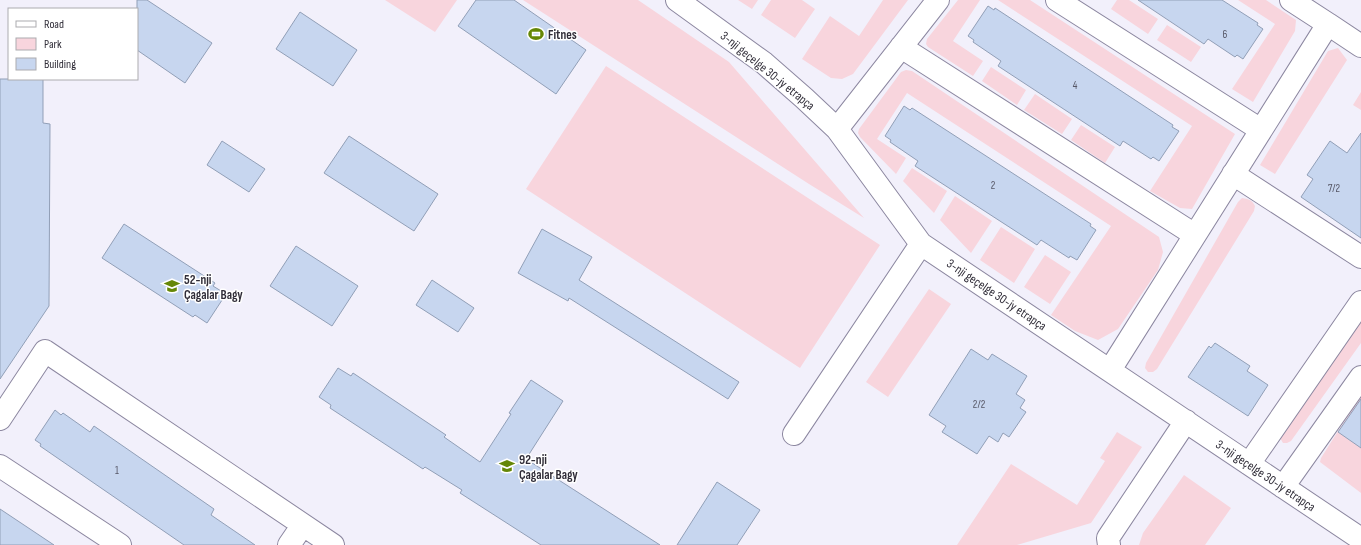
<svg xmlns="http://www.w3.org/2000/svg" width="1361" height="545" font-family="'Sofia Sans Condensed',sans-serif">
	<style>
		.green { fill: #f8d5dd }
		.building { fill: #c7d6ef; stroke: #919fb7 }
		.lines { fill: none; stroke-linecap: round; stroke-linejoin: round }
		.minor-casing { stroke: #8c87a0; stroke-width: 24 }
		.minor { stroke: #fff; stroke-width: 22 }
		.labels { text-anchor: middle; stroke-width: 3; stroke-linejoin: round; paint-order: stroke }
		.number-label { font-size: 11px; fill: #565766 }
		.poi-label { font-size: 13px; font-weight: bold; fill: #302d38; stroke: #fff; text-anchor: start }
		.street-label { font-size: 13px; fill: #302d38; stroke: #fff }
	</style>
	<rect width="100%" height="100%" fill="#f2f0fb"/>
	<path class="green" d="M385 0H457L435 32Z
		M523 0H638L729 62 864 218 809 184Z
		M738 0H758L752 9Z
		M771 0H802L815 9 795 38 761 15Z
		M883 0H908L853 74 842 79 831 78 802 59 830 16 859 36Z
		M958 0H980L953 41 983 61 973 76 928 47 926 44 927 39Z
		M998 0H1030L1235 134 1192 209 1180 208 1150 191 1192 126Z
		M1117 0H1129L1158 19 1148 34 1111 9Z
		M1238 0H1266L1296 20 1295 31 1253 102 1232 89 1275 24Z
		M1167 25 1201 47 1191 62 1157 40Z
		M1338 48 1347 60 1275 174 1260 165 1328 51Z
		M606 66 880 245 800 368 526 189Z
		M991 67 1026 90 1017 105 982 81Z
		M906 70 912 71 1159 237 1163 252 1158 270 1118 329 1098 340 1075 331 1051 315 1111 226 907 93 877 139 906 158 896 174 860 137 858 133 859 129 901 72Z
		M1361 92V110L1353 105Z
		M1035 94 1072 119 1062 134 1024 110Z
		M1081 125 1115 147 1105 163 1071 140Z
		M912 168 947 191 934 213 903 181Z
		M955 196 992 221 971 253 940 220Z
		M1242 198C1249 199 1252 200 1255 206L1254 211 1157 369 1153 372H1148L1145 368 1146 363 1238 202Z
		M1001 227 1035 249 1014 283 980 260Z
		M1045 255 1071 272 1050 304 1024 287Z
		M929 289 951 304 888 397 866 382Z
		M1361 313V343L1291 441 1287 443H1283L1280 438 1281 434Z
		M1361 395V493L1320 462 1321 458Z
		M1117 432 1142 447 1091 523 1017 545H957L1011 464 1077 505 1105 461 1100 458Z
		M1184 475 1231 508 1205 545H1139L1143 533Z"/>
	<path class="building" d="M137 0H147L212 43 185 83 137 50Z
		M476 0H514L586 50 556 94 458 26Z
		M1138 0H1222L1258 23 1257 25 1263 29 1243 59 1237 55 1235 57 1208 39 1204 44Z
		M988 6 994 10 995 8 1173 125 1172 127 1179 131 1159 161 1153 157 1151 159 1123 141 1120 146 998 66 1001 61 973 42 974 40 968 36Z
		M300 12 357 50 333 86 276 49Z
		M0 79H43V123L50 124 49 306 0 379Z
		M904 106 910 110 912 108 1091 224 1090 226 1096 230 1077 260 1070 256 1069 258 1041 240 1037 245 915 166 918 161 890 142 891 140 885 136Z
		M1361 133V238L1301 197 1313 179 1307 175 1330 141 1347 153Z
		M349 136 438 194 414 231 324 173Z
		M222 141 265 169 249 192 207 165Z
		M124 224 215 283 213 286 226 294 207 323 195 315 193 317 102 258Z
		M542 229 592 257 579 280 739 382 728 399 569 298 568 301 518 273Z
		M296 246 358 286 332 326 270 286Z
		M432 280 474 308 458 332 416 305Z
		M1215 343 1250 366 1247 371 1268 385 1248 416 1188 377 1209 346 1211 348Z
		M971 349 988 360 992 354 1027 376 1016 394 1025 400 1020 408 1026 412 1009 437 1003 433 998 442 989 436 977 454 942 432 946 426 929 415Z
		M338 368 351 376 353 373 446 435 444 437 480 462 511 414 509 413 531 380 563 401 526 459 660 545H541L460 493 462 490 425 467 423 469 330 408 331 405 319 397Z
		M1361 399V448L1338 432Z
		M55 410 61 415 63 413 90 432 94 426 214 509 211 515 255 545H184L40 446 41 444 35 440Z
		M717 482 760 510 737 545H677Z
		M0 509 54 545H0Z"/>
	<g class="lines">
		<g class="minor-casing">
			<path id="minor" d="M677 0 764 63 804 98 837 129 921 244 1361 539
				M1057 0 1261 130
				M1328 24 1361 46
				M901 47 1195 235
				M837 129 938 0
				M1233 174 1361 257
				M1110 370 1328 24 1291 0
				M0 419 45 351 333 545
				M794 434 921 244
				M1249 464 1361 302
				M0 466 120 545
				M1283 487 1361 377
				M289 545 302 526
				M1109 545 1108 538 1186 421"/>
		</g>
		<use href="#minor" class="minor"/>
	</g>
	<defs>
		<g id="stadium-bare" transform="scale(1.2)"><path d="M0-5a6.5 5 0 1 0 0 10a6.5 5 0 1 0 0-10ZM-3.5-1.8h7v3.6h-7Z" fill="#658707" stroke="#fff" stroke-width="2.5" paint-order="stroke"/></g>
		<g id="school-bare" transform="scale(1.2)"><path d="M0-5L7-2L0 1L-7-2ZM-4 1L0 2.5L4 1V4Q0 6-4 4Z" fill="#658707" stroke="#fff" stroke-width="2.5" paint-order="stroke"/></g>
	</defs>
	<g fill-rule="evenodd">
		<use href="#stadium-bare" x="536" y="34"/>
		<use href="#school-bare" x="172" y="286"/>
		<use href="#school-bare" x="507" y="466"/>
	</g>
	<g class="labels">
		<g class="number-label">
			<text x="1225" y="38">6</text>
			<text x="1075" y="89">4</text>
			<text x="993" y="189">2</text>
			<text x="1334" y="192">7/2</text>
			<text x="979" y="408">2/2</text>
			<text x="117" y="474">1</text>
		</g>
		<g class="poi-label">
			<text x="548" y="39">Fitnes</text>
			<text x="184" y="284">52-nji<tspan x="184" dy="15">Çagalar Bagy</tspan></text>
			<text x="519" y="464">92-nji<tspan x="519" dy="15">Çagalar Bagy</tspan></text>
		</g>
		<g class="street-label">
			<text transform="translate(768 70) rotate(39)" y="5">3-nji geçelge 30-jy etrapça</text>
			<text transform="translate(997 294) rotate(34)" y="5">3-nji geçelge 30-jy etrapça</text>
			<text transform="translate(1266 475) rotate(34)" y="5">3-nji geçelge 30-jy etrapça</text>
		</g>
	</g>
	<rect x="8" y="8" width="130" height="72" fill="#ffffff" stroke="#acabaf"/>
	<rect x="16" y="21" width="20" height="6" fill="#ffffff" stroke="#acabaf"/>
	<text x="44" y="28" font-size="12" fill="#302d38">Road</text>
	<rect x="16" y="38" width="20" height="12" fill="#f8d5dd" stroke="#acabaf"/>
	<text x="44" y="48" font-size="12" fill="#302d38">Park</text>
	<rect x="16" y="58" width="20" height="12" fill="#c7d6ef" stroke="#acabaf"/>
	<text x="44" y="68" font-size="12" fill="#302d38">Building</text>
</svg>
